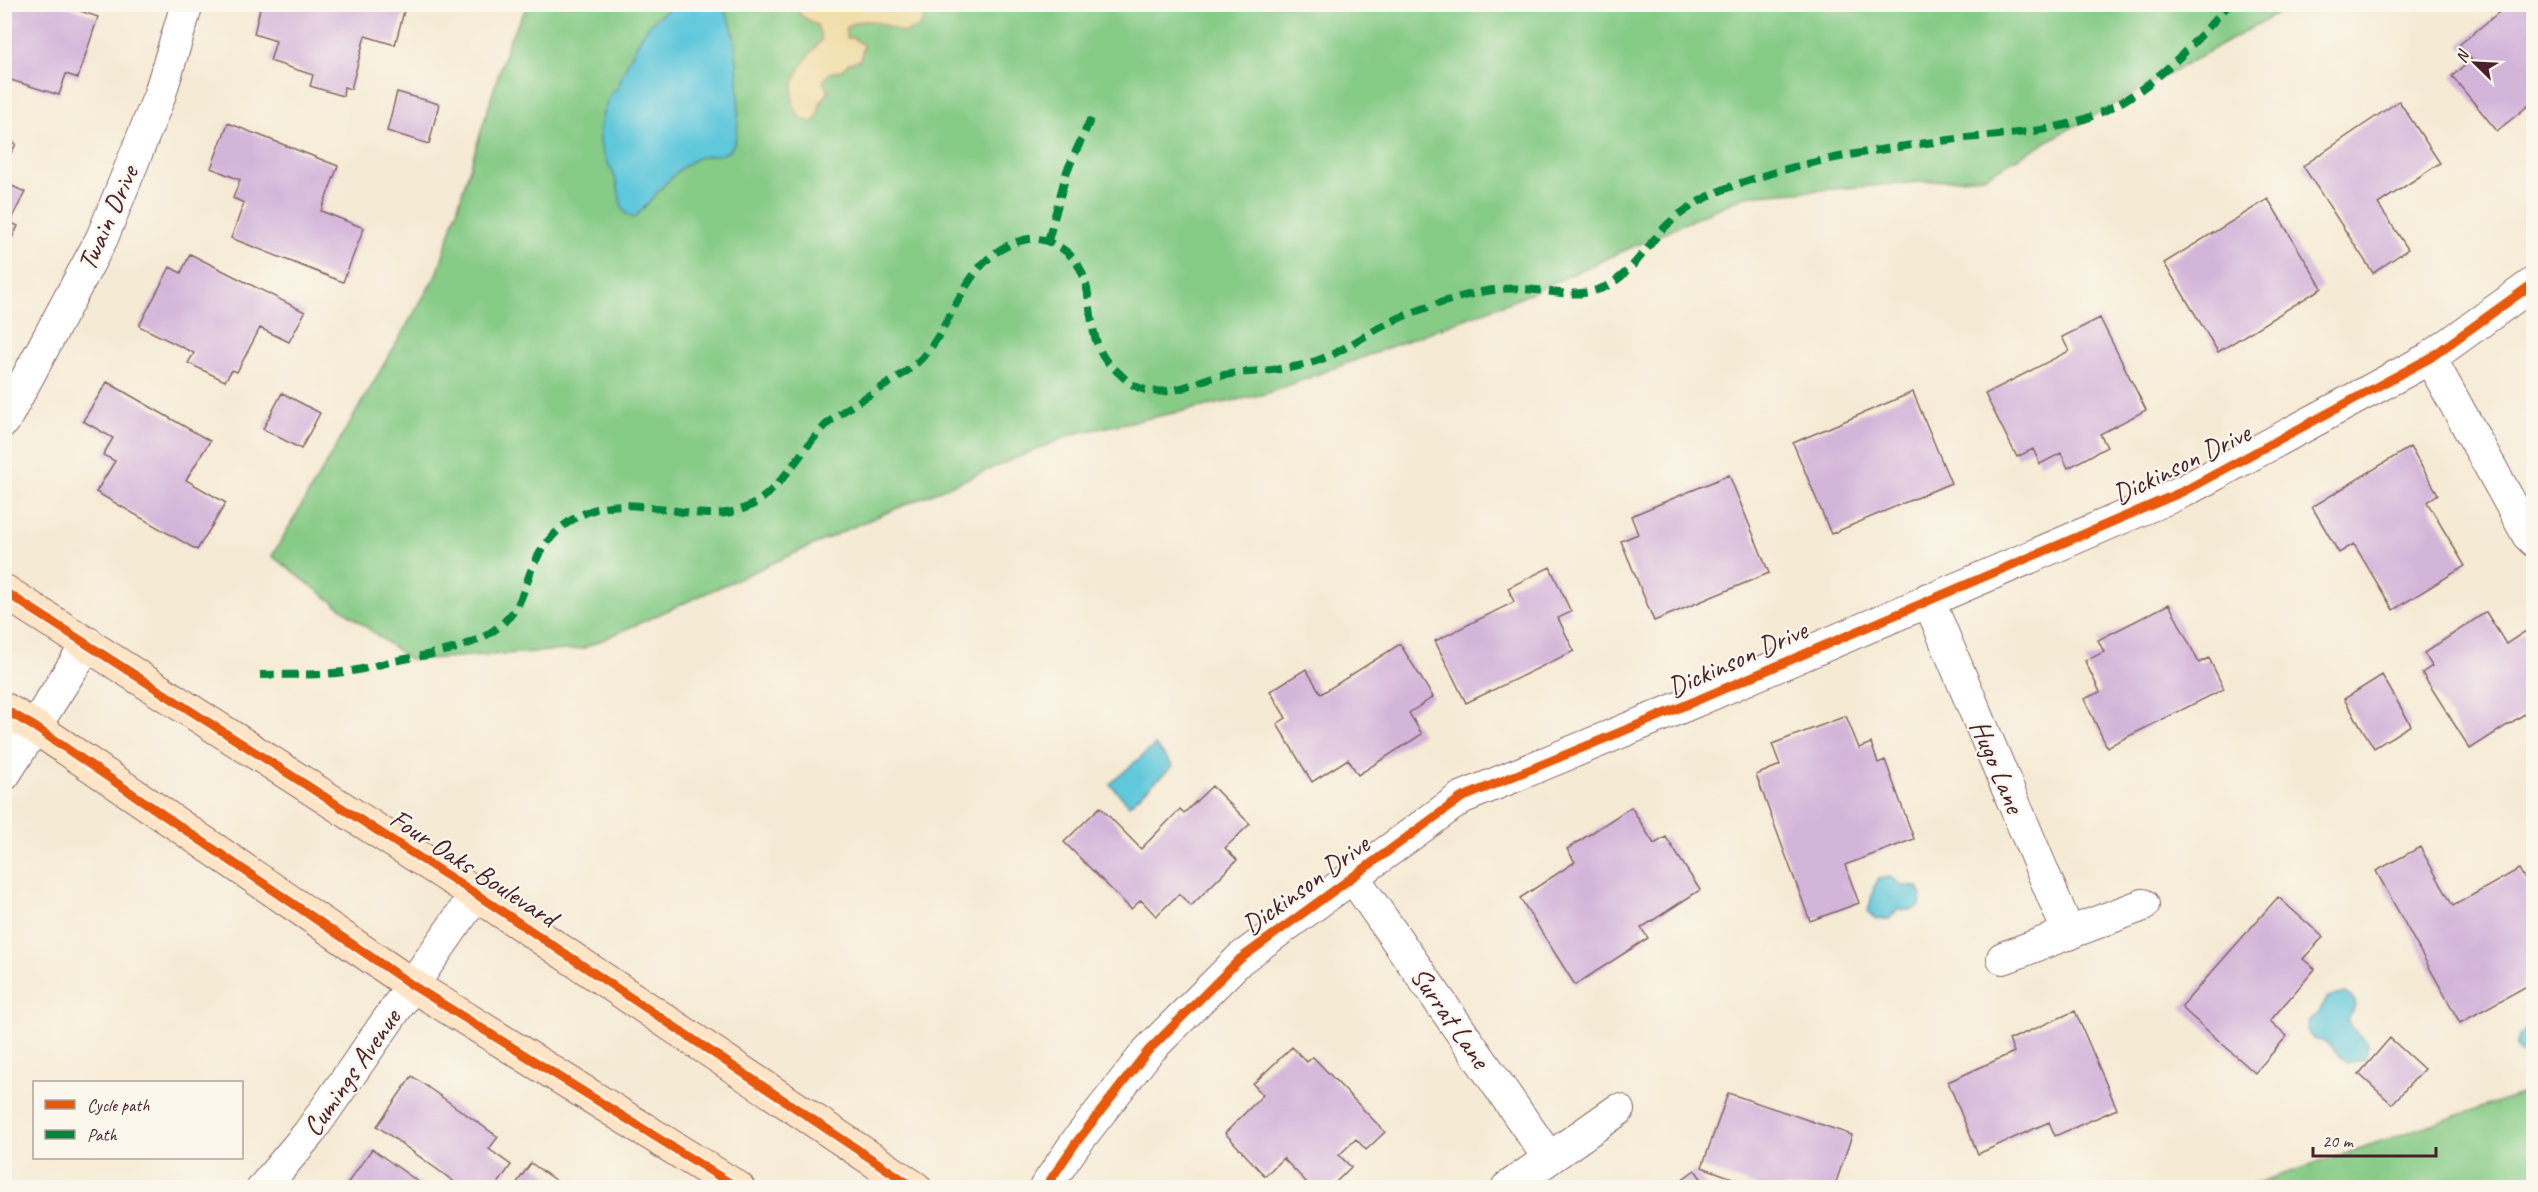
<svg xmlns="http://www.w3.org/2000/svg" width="2538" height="1192" font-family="Caveat,sans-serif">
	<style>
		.green { fill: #86cb86; stroke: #687558; stroke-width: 1.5 }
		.sand { fill: #eeda9e; stroke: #9c7c64; stroke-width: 1.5 }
		.water { fill: #5fc8db; stroke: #547483; stroke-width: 1.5 }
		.building { fill: #d4b5da }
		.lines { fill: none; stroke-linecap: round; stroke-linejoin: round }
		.street-casing { stroke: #866666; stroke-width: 34 }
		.secondary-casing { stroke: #866666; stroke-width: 35 }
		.street { stroke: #fff; stroke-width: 32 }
		.secondary { stroke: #ffe4c6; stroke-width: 33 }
		.quiet { stroke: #00873e; stroke-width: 8; stroke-dasharray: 15 8; stroke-linecap: butt }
		.cycleway-casing { stroke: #fbf7ec; stroke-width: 13 }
		.cycleway { stroke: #e8590c; stroke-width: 9 }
		.labels { text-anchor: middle; stroke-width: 4.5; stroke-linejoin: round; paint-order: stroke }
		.street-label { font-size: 28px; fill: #4a1f2b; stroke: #fbf7ec }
	</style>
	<rect width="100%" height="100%" fill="#fbf7ec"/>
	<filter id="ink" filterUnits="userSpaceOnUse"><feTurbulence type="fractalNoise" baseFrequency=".0167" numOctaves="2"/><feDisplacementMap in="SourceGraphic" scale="12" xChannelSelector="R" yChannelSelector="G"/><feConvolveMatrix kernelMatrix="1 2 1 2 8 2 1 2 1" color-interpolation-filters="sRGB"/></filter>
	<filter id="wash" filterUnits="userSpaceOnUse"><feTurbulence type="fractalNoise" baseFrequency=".008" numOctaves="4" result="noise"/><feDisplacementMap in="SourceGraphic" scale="24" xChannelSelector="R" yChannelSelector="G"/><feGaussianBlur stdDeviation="1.35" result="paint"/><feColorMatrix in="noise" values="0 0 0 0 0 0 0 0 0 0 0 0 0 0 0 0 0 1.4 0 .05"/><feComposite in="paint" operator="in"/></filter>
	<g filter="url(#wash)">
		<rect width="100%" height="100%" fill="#f5ead4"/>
		<path class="green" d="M528 5H2293L1983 177 1745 196 1515 300 1265 394 1073 434 855 526 582 649 410 660 272 556 438 272 509 40Z
			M2533 1090V1187H2245Z"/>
		<path class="sand" d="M797 5H905L924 11 925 15 920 27 903 33C885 24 862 13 845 29L847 38H853L864 45 860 60 849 63 841 71C831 71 827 73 823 82L829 91 820 104 818 116 813 122C803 121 799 118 795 109 785 82 806 58 822 39L817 25 800 15Z"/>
		<path class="water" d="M680 5H716L722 7C725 13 729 18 731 24 737 45 744 129 732 147 725 159 709 153 698 158 676 166 652 201 634 218 618 213 621 197 617 183 614 173 607 163 603 153 595 133 603 109 613 90L618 89C621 74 641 33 652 22 660 14 669 10 680 5Z
			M1155 745 1173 766 1129 805 1110 784Z
			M1890 877 1903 886 1918 887 1921 894 1920 906 1911 910H1897L1889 919H1876L1868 912 1874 887 1879 879Z
			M2346 993 2355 1001V1006L2347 1020C2352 1032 2362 1035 2368 1045L2365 1059 2347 1063C2330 1051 2339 1044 2313 1039L2307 1031 2309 1020 2319 1013 2328 997Z
			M2533 1022V1055C2528 1057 2524 1057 2520 1053 2507 1041 2527 1030 2533 1022Z"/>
		<g id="blocks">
			<path class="building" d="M4 4H59L98 17 78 78 66 74 59 95 4 78Z
				M261 4H381L404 11 395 45 365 36 351 89 344 87 343 96 310 86 313 75 270 61 276 41 254 34Z
				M2509 4H2534V110L2529 105 2497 131 2452 76 2472 60 2459 45Z
				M397 92 439 104 429 144 387 131Z
				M2399 101 2440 163 2378 204 2408 249 2373 273 2303 166Z
				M228 123 338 166 321 211 364 228 343 282 231 238 244 203 233 198 240 180 211 168Z
				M4 138 16 144 4 166Z
				M4 182 25 192 10 222 18 226 4 254Z
				M2268 199 2322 288 2218 352 2164 263Z
				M190 254 305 312 289 342 260 328 237 372 232 370 225 381 188 363 194 353 139 326 170 267 181 273Z
				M2100 318 2146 410 2100 434 2107 447 2068 468 2061 453 2040 464 2033 449 2017 457 1985 394 2069 351 2062 337Z
				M107 382 210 441 186 480 226 503 197 550 96 492 115 461 103 455 113 438 83 421Z
				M1913 392 1951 483 1831 534 1793 443Z
				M282 393 320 413 301 449 263 429Z
				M2410 447 2438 494 2427 502 2465 566 2393 610 2354 544 2339 553 2312 507Z
				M1729 475 1769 573 1654 621 1621 541 1638 534 1631 516Z
				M1550 567 1571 612 1558 618 1574 651 1466 703 1435 641 1514 602 1508 588Z
				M2169 604 2199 663 2209 658 2224 689 2107 747 2084 699 2100 692 2085 661 2104 652 2098 640Z
				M2486 612 2506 644 2529 629 2534 635V708L2470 749 2422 673 2432 666 2424 653Z
				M1400 644 1433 697 1409 713 1422 734 1358 775 1348 759 1312 782 1277 724 1286 718 1270 691 1306 669 1321 694Z
				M2382 675 2411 725 2374 748 2344 699Z
				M1846 716 1859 748 1871 743 1878 763 1885 760 1914 839 1845 865 1859 903 1810 921 1756 775 1780 765 1772 744Z
				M1212 786 1250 824 1225 848 1237 860 1191 906 1179 894 1156 916 1141 900 1131 909 1064 842 1100 807 1141 849 1180 809 1184 813Z
				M1631 807 1654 844 1666 837 1700 890 1641 928 1648 938 1575 985 1520 898 1575 862 1567 849Z
				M2420 847 2453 906 2519 869 2534 896V982L2460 1023 2376 871Z
				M2278 897 2323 937 2303 959 2315 969 2270 1021 2287 1036 2255 1073 2181 1007Z
				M2075 1011 2117 1109 2055 1136 2049 1122 1978 1154 1948 1082 2014 1052 2009 1040Z
				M2390 1038 2424 1069 2392 1104 2359 1074Z
				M1292 1047 1307 1062 1313 1057 1385 1132 1366 1150 1356 1139 1339 1155 1351 1167 1330 1188H1312L1283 1158 1265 1176 1225 1133 1263 1095 1253 1084Z
				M412 1076 498 1137 489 1149 511 1165 495 1188H463L377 1126Z
				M1728 1093 1852 1135 1834 1188H1760L1702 1167Z
				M372 1149 427 1188H344Z
				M531 1163 566 1188H513Z
				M1695 1170 1708 1188H1670Z"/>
		</g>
	</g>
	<g filter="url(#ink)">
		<use href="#blocks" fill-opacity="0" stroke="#866666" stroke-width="1.5"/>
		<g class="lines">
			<g class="street-casing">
				<path id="street" d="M2430 358 2528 535 2534 541
					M4 421 102 238 159 97 187 4
					M1928 599 2069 934
					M4 775 88 643
					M1353 877 1549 1158
					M2003 958 2143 905
					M263 1188 309 1133 476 894
					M1045 1188 1075 1144 1148 1051 1240 959 1461 798 1686 705 2184 491 2430 358 2534 283
					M1507 1188 1618 1110"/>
			</g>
			<g class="secondary-casing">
				<path id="secondary" d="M4 591 476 894 915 1188
					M4 709 35 727 412 985 738 1188"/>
			</g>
			<use href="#street" class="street"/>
			<use href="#secondary" class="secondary"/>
			<path class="quiet" d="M1048 241 1067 171 1092 116
				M260 675C287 674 316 676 343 672 358 671 374 666 389 662 434 653 488 649 516 608 524 595 527 578 534 564 546 538 566 519 593 510 648 491 716 538 765 496 789 476 804 446 827 424 858 396 908 380 931 347 958 309 970 255 1020 241 1032 237 1042 238 1054 244 1103 268 1080 321 1104 358 1107 363 1117 371 1121 375 1137 391 1153 394 1174 390 1190 387 1204 378 1219 376 1256 369 1288 373 1324 358 1349 348 1372 330 1397 319 1418 310 1442 302 1464 296 1482 291 1505 287 1523 289 1552 290 1575 300 1605 287 1629 276 1646 248 1663 229 1686 206 1713 192 1744 182 1808 160 1874 150 1941 141 1997 133 2051 136 2104 111 2155 87 2192 46 2229 4"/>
			<g class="cycleway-casing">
				<path id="cycleway" d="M4 591 476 894 915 1188
					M4 709 35 727 412 985 738 1188
					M1045 1188 1075 1144 1148 1051 1240 959 1461 798 1686 705 2184 491 2430 358 2534 283"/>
			</g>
			<use href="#cycleway" class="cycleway"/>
		</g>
	</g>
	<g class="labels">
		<g class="street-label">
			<text transform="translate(107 218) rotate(-66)" y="10">Twain Drive</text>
			<text transform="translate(2181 463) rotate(-26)" y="10">Dickinson Drive</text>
			<text transform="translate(1737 658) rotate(-24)" y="10">Dickinson Drive</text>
			<text transform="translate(1998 766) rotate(67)" y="10">Hugo Lane</text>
			<text transform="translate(474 867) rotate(33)" y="10">Four Oaks Boulevard</text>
			<text transform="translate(1305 884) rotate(-36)" y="10">Dickinson Drive</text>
			<text transform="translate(1451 1017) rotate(55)" y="10">Surrat Lane</text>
			<text transform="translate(351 1072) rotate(-55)" y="10">Cumings Avenue</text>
		</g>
	</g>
	<rect width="2538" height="1192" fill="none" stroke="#fbf7ec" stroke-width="24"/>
	<rect x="33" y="1081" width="210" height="78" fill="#fbf7ec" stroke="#b4a19f" stroke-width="1.5"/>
	<rect x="45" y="1100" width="30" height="9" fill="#e8590c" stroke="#b4a19f" stroke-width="1.5"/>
	<text x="87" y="1111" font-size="18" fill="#4a1f2b">Cycle path</text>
	<rect x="45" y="1130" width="30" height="9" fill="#00873e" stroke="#b4a19f" stroke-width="1.5"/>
	<text x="87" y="1141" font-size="18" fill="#4a1f2b">Path</text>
	<g transform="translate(2475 63) rotate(294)" stroke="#fbf7ec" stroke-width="4.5" paint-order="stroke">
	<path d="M0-4.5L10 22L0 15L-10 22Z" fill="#4a1f2b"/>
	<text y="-9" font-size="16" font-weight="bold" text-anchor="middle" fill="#4a1f2b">N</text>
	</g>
	<path d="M2313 1147v9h123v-9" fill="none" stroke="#4a1f2b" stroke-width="3"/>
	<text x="2322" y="1147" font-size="18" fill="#4a1f2b" stroke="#fbf7ec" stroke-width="4.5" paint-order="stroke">20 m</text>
</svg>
